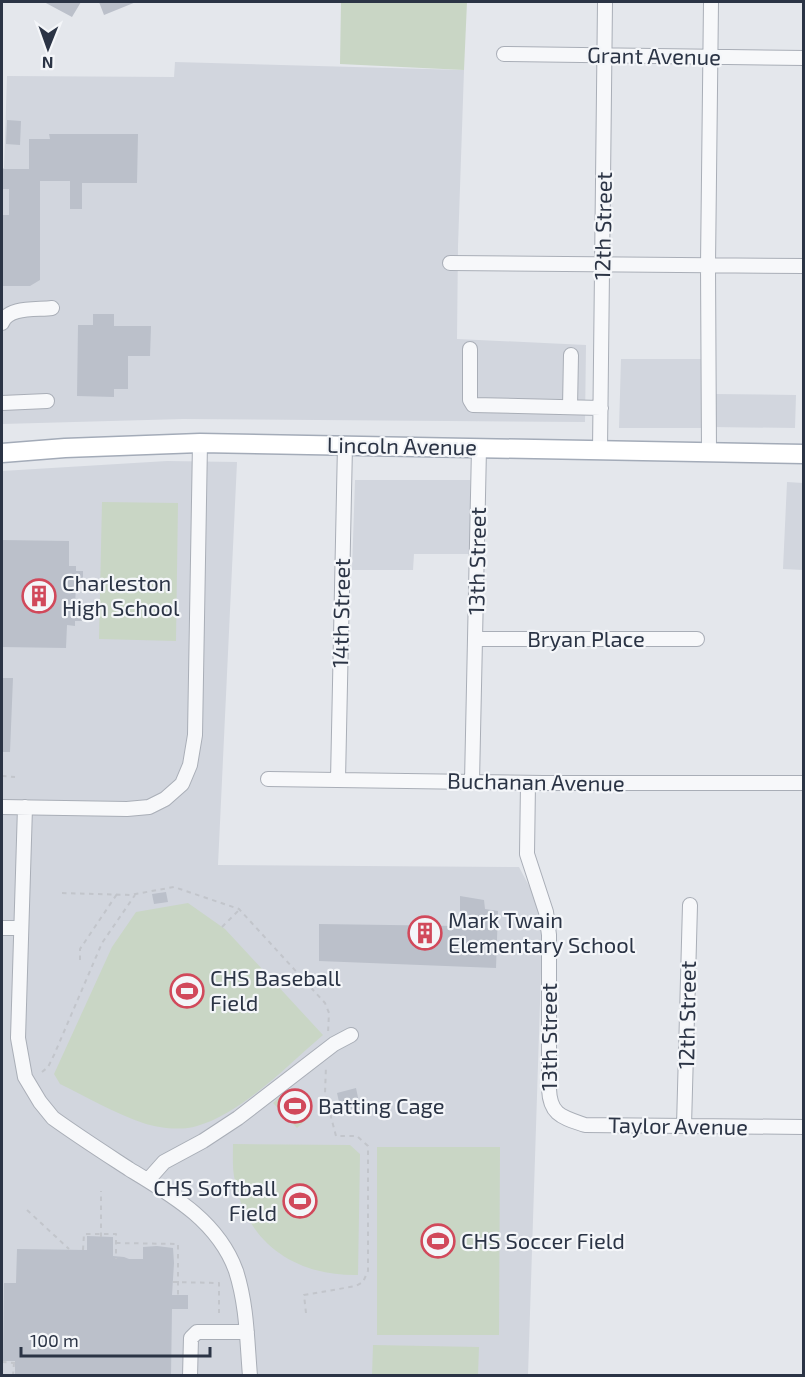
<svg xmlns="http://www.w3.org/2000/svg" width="805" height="1377" font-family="'Exo 2',sans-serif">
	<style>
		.built { fill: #d2d6de }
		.green { fill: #c9d6c5 }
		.building { fill: #bbc0ca }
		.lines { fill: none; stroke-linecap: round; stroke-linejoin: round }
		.minor-casing { stroke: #a9aeb7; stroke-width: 16 }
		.major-casing { stroke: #a3abb8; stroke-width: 21 }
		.path { stroke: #c2c5cb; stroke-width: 2; stroke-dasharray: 4.5 4.5; stroke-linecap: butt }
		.minor { stroke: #f7f8fa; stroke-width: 14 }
		.major { stroke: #fff; stroke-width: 18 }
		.labels { text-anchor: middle; stroke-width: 4.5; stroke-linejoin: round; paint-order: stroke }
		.street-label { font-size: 22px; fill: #2b3445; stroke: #f4f6f9 }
		.poi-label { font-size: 22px; fill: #2b3445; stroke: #f4f6f9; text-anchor: start }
	</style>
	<rect width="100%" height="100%" fill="#e4e7ec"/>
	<path class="built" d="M175 62 464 70 458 246 457 339 586 345 585 422 183 419 2 424V168H4L7 76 174 77Z
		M621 359H701L703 428H619Z
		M713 394 796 395 795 428 712 427Z
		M167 461 237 462 218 865 519 867 537 901 542 941 528 1375 2 1376V471Z
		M355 480H470V554H414L413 570H352Z
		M787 482 803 483V570L783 569Z"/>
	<path class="green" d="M341 2H467L464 70 340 64Z
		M102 502 178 503 176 641 99 639Z
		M188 903 225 929 323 1035C288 1065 241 1114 197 1126 181 1131 159 1128 143 1123 114 1113 87 1097 60 1084L54 1074 112 947 136 912Z
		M286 1091 310 1116 297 1128 273 1103Z
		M233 1144 350 1145 360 1154 358 1275C296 1276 247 1244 235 1181 232 1169 233 1156 233 1144Z
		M377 1147H500L499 1335H377Z
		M373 1345 479 1347 478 1375H372Z"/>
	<path class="building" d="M44 2H81L72 17Z
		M99 2H136L104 15Z
		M7 120 21 121 20 145 6 144Z
		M49 134H138L137 183H82V209H70V181H40V280L30 286H2V215H9V189H2V169H29V139H50Z
		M93 314H114V326H151L150 356H128V389H114V397L77 396 78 325H93Z
		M2 540 69 541V566H76V571H83V584L76 583 75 608H82V621H75V626L67 625 66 648 2 647Z
		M2 678H13L10 752H2Z
		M166 892 168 902 154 904 152 894Z
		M460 896 484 900 485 909 498 911 496 968 319 961V924L460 926Z
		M356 1088 360 1107 341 1111 337 1093Z
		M87 1236 113 1237V1256L124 1257 129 1259H143V1247L157 1246 173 1248 174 1263 172 1295H188V1309H172L171 1376H15V1361H3L4 1283H16L17 1249 87 1250Z"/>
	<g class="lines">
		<g class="minor-casing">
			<path id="minor" d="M504 54 804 58
				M450 263 804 266
				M2 323C8 306 37 310 52 308
				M470 349V400L473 405 601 408
				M2 403 47 401
				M570 407 571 355
				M600 450 605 2
				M709 452 708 265 711 2
				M475 639H697
				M268 779 543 783H804
				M338 780 345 445
				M472 782 479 448
				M528 783 527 854 546 912 549 935V1089C550 1115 562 1117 585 1125L804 1127
				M2 807 127 809 149 807 165 799 182 784 190 765 195 735 200 443
				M25 807 18 1038 25 1077 40 1102 53 1118C78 1136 103 1152 129 1169 172 1195 218 1221 236 1271 247 1305 247 1341 250 1376
				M2 928H20
				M684 1126 690 905
				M148 1180 164 1162 203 1141 238 1118 334 1044 351 1035
				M190 1376 191 1338 197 1332H247"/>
		</g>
		<g class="major-casing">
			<path id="major" d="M2 453 65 448 200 443 804 454"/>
		</g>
		<path class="path" d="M2 776 15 777
			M62 893 130 895 174 887 239 909 325 1003 329 1013 328 1033
			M222 927 239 910
			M80 960V949L117 894
			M42 1072 48 1067 54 1055 102 943 135 895
			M27 1210 69 1249
			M101 1237V1191
			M116 1243 178 1244V1295
			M83 1250 84 1234H116V1259
			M173 1282 219 1283V1313
			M306 1313 304 1295 356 1286 363 1282 368 1271V1146L357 1136H336L325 1094 326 1066
			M2 1362 15 1363
			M13 1376 14 1363"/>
		<use href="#minor" class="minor"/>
		<use href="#major" class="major"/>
	</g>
	<defs>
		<g id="building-ring" transform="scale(1.725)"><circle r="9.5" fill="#f4f6f9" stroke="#d1495b" stroke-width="1.5"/><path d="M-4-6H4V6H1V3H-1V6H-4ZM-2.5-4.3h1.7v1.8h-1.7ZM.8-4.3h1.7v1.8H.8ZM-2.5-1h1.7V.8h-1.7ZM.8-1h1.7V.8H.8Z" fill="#d1495b"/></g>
		<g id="stadium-ring" transform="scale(1.725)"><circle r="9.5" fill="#f4f6f9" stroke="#d1495b" stroke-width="1.5"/><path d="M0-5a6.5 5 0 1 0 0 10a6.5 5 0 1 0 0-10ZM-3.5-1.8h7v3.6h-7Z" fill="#d1495b"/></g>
	</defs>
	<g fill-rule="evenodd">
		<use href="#building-ring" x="39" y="596"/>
		<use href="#building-ring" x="425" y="933"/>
		<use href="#stadium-ring" x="187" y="991"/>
		<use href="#stadium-ring" x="295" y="1106"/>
		<use href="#stadium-ring" x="300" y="1201"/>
		<use href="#stadium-ring" x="438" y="1241"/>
	</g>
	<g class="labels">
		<g class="street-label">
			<text transform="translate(654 56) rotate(1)" y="8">Grant Avenue</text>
			<text transform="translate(603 226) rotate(-89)" y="8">12th Street</text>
			<text transform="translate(402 446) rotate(1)" y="8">Lincoln Avenue</text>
			<text transform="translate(477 561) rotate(-89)" y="8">13th Street</text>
			<text transform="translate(341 613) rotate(-89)" y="8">14th Street</text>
			<text x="586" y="647">Bryan Place</text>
			<text transform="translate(536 782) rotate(1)" y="8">Buchanan Avenue</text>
			<text transform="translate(687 1015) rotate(-89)" y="8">12th Street</text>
			<text transform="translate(549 1037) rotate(-90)" y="8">13th Street</text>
			<text transform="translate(678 1126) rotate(1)" y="8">Taylor Avenue</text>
		</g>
		<g class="poi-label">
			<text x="62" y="591">Charleston<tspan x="62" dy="25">High School</tspan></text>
			<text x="448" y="928">Mark Twain<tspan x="448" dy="25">Elementary School</tspan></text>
			<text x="210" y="986">CHS Baseball<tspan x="210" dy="25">Field</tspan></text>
			<text x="318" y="1114">Batting Cage</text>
			<text x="277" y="1196" text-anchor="end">CHS Softball<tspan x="277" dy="25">Field</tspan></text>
			<text x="461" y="1249">CHS Soccer Field</text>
		</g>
	</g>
	<rect width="805" height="1377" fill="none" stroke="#2b3445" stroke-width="6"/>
	<g transform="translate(48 48) rotate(181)" stroke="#f4f6f9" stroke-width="4.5" paint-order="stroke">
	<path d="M0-4.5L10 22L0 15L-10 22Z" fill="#2b3445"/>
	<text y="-9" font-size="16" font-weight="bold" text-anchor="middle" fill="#2b3445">N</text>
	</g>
	<path d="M21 1347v9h189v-9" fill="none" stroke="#2b3445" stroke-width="3"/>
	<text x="30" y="1347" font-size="18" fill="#2b3445" stroke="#f4f6f9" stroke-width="4.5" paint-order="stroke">100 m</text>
</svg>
